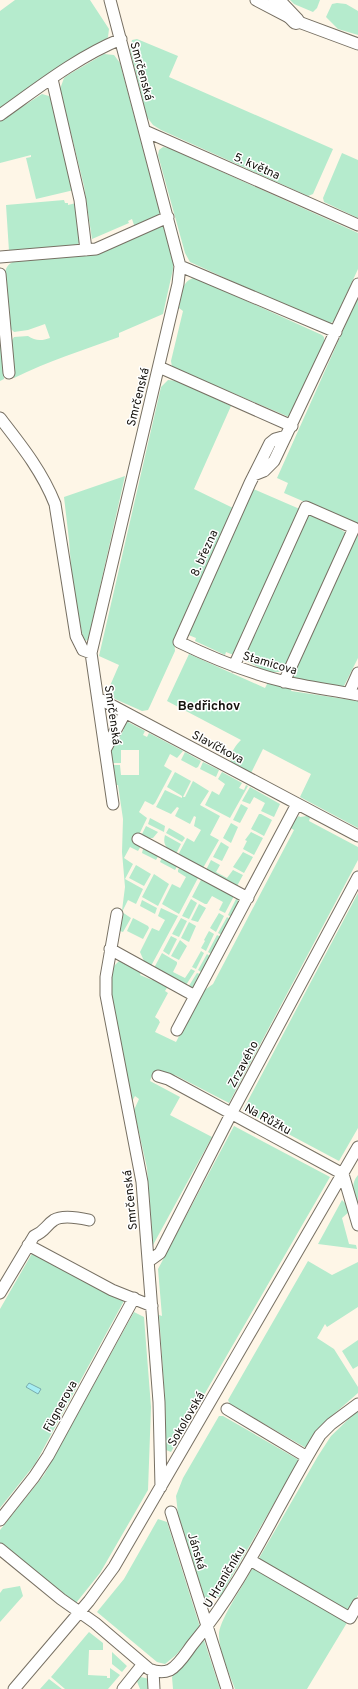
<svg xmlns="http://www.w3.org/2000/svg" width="358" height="1689" font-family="Overpass,sans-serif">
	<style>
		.green { fill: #b5ebcd }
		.water { fill: #a6eef3; stroke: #7aacae }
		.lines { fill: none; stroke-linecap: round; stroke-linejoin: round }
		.minor-casing { stroke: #777063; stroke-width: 13 }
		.highway-casing { stroke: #777063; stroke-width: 18 }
		.minor { stroke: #fff; stroke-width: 11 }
		.highway { stroke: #fff; stroke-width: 16 }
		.labels { text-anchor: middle; stroke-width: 3; stroke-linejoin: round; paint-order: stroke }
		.street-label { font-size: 12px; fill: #15120d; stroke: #fff }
		.neighbourhood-label { font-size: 13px; font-weight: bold; fill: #15120d; stroke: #fff }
	</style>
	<rect width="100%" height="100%" fill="#fef6e7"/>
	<path class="green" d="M15 0H90L109 29 108 37 105 41 0 109V11Z
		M290 0H320L317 8 313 12 294 4Z
		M337 3 346 4 358 11V35L338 29 326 17 332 4Z
		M137 39 178 56 169 77 333 149 313 194 308 196 161 130 153 125 147 117 130 50 132 40Z
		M104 54 114 55 120 63 161 217 135 228 132 219 128 221 129 223 92 239 84 186 60 89 64 78 68 75Z
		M42 94 49 96 51 100 74 190 36 199 26 158 31 157V155L0 163V121Z
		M163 147 169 148 358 233V269L334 321 329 324 323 323 190 262 185 253 158 155 159 150Z
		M342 153 358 160V218L324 202 323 198Z
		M64 200 65 203H68V205L76 203 81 241 77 245 70 247 9 251 6 205Z
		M164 225 173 259V269L163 314 119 333V337C84 350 48 361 14 378L11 342 14 337 28 336C35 341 42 341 50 338L45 324 28 330 14 332 10 328 5 273C6 265 11 262 18 260L87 255Z
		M193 278 198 279 322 335 324 337V344L289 417 172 367 171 361 183 311 179 308C181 297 181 282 193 278Z
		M358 297V525L284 493 288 483 277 478Z
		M0 335 4 379 0 381Z
		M168 380 178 381 231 406 194 489 233 508 174 638 175 651 150 706 148 710 142 711 106 695 119 665 99 656 161 387Z
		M125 476 88 640 84 641 73 592 69 540 64 497Z
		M251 488 302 510 236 656 226 652 225 655 195 641 196 638 186 634Z
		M306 512 331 523 346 533 284 672H267L241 658Z
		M354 533 358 535V658L343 688 291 679Z
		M189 654 265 688 268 682 292 687 291 691 358 701V828L300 797 311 774 263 749 251 773 231 762C229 754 236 745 241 740L167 701Z
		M128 722 145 731 143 735 147 737 149 733 183 751 177 758 170 754 164 766 172 771 155 803 153 805 145 801 139 812 147 818 136 841 142 844 138 851 130 847 124 858 133 864 125 879 143 889 136 904 128 900 122 912 131 918 123 932 120 931V926L125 887 122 852 123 819 118 785H114L111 765H120L121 775H139V750H121V763H111L108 749 118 731 122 733 124 729 121 726 125 723Z
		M185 752 201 761 198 767 196 768 181 760Z
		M203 762 219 770 216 777 200 769Z
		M175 772 191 781 183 797H185L193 781 209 791 200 805 220 816 210 835 219 840 203 868 178 855 187 838 194 842 201 830 194 826 196 817 194 816 190 824 175 816 179 808 177 807 171 814 156 807 165 790 182 798V796L167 787Z
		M222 772 242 783 239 788 244 790 246 785 248 786 230 818 205 805 212 791 219 795 225 784 218 779Z
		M250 787 280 804 274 817 261 811 265 803 254 797 250 804 242 801Z
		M241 804 248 808 240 823 233 820Z
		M259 814H261L272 820 264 836 251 829Z
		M299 816 300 817 307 816 310 818 309 821 358 847V860L229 1103 175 1075 173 1079 153 1073 150 1081 180 1097 170 1115 212 1137 153 1245 147 1168 134 1110 139 1099 135 1096 131 1103 110 995 111 969 119 961 141 972 140 975 152 980 153 978 168 986 165 991 168 993 155 1017 159 1020V1021L160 1022 155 1032 176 1042 202 992 213 984 294 830 289 827 292 822Z
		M150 818 165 826 164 832 148 824Z
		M231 823 238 827 231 843 223 838Z
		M146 826 158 832 153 838H149L141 836Z
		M169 828 183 836 185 838 182 842 166 833Z
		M251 832 263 838 254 855 243 849 247 841 245 840Z
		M165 835 181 844 176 854C168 849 162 846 165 835Z
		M221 842 229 847 222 861 213 857Z
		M144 845 160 853 156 860 142 853Z
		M243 852 253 857 244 873 233 867Z
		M163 855 179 863 175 870 160 862Z
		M211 860 220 865 216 872 227 878 233 870 243 875 237 886 206 870Z
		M136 865 151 874 144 886 129 878Z
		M181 865 199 876 179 914 162 904 172 884 180 888 186 877 178 872V870Z
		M154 874 169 884 158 906 142 897Z
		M203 876 205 877 203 881 214 886 215 883 234 896 225 913 219 910 223 902 212 896 207 904H205L192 897Z
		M358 893V1128L339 1161 243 1110Z
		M237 897 239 906 233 918 228 915Z
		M191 899 197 903 189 919 182 916Z
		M142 900 157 908 155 914 140 906Z
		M199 904 206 908 198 922 191 920Z
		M161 908 178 916 151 966 144 961 140 952 152 928 159 931 165 920 158 916Z
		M219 913 224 916 216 932 210 928Z
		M227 917 232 920 224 936 218 933Z
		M133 918 148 926 149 928 143 939 127 931Z
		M181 918 187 921 179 937 172 934Z
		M189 922 196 926 189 942 181 938Z
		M209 931 214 934 206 951 201 948 205 941 204 940Z
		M217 935 223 938 213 955 208 952Z
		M171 936 177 939 169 955 163 951Z
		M180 940 187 946 179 960 171 956Z
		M201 951 204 953 196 969 192 967Z
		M162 953 177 962V964L173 972 185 978 191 969 195 971 186 985 154 968Z
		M207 954 211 957 201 972 198 970Z
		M197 973 200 974 194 987 187 989Z
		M234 1126 330 1177 171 1452 166 1450 165 1400 159 1315 162 1316 158 1269Z
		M358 1175V1208C355 1196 349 1185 358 1175Z
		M342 1200 347 1205 350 1211 342 1218 349 1244 356 1245 357 1249 318 1244Z
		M34 1250 125 1299 35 1464 0 1508V1309Z
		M308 1261 332 1275 358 1262V1307L327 1327 325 1324 317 1338 334 1349 358 1387V1393L327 1420 306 1448 230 1404 228 1400Z
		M134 1312 144 1317 151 1407 148 1490 100 1573 76 1603 0 1543V1530L44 1475Z
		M358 1340V1366L353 1369 342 1351Z
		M358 1410V1595L349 1611 258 1560 318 1456 331 1436Z
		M219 1416H223L299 1460 220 1597 212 1596 205 1599 178 1514 176 1496 183 1478Z
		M158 1519 167 1522 200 1627 176 1655 165 1664 157 1662 97 1612 124 1579Z
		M253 1567 348 1621 307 1689H235C229 1673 218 1649 219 1633 221 1617 245 1583 253 1567Z
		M20 1586 23 1596 0 1622V1593L3 1589Z
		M89 1632 103 1643V1650H89L88 1675 107 1676V1678H110V1668L120 1675 108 1689H65L51 1677Z
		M204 1640 220 1689H173L172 1677Z
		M112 1652 127 1666 122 1672 112 1664Z
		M141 1677 149 1679 151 1689H140L136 1679Z
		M49 1679 62 1689H40Z"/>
	<path class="water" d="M29 1383 41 1389 38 1394 26 1387Z"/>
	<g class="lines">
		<g class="minor-casing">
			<path id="minor" d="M110 0 180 266 178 284 91 653 113 804
				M256 0 296 21 358 44
				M52 79 80 200 86 250
				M0 115C38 88 77 57 121 39
				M145 131 358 225
				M0 257 96 249 168 217
				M180 266 336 332
				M0 274 9 373
				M159 367 292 426
				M0 418C21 445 42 471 55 504L76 636 83 650 91 653
				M286 436 275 439 270 443 250 483 179 642C212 658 246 672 282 681 307 687 333 690 358 695
				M254 475 264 471 274 461 358 284
				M234 666 306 507 354 528 284 682
				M349 693 358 673
				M98 698 358 836
				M105 750 125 713
				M138 839 248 898
				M117 914 106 977V995L142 1182 159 1402 161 1487
				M110 949 195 996
				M177 1030 297 804
				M158 1076 168 1079 343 1174 358 1225
				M28 1245 112 1290 152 1306
				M149 1261 160 1253 231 1114 358 877
				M0 1293 34 1236C46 1231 45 1226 54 1220 62 1215 80 1218 89 1220
				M227 1409 307 1457
				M171 1512 227 1689
				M0 1520 34 1477 48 1456 134 1298
				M0 1549 61 1599 95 1623 149 1669C156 1672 163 1673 170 1670 179 1665 186 1653 192 1645 245 1582 277 1505 320 1435L331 1424 358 1404
				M250 1560 350 1618 358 1604
				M153 1671 154 1689
				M14 1689 89 1601 114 1567 358 1147
				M123 1689 143 1664"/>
		</g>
		<g class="highway-casing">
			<path id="highway" d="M276 0 296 21"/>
		</g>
		<use href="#minor" class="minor"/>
		<use href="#highway" class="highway"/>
	</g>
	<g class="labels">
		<g class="street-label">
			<text transform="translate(142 71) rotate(75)" y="4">Smrčenská</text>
			<text transform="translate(257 166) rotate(24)" y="4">5. května</text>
			<text transform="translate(138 397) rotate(-76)" y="4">Smrčenská</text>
			<text transform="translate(204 553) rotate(-66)" y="4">8. března</text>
			<text transform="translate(270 663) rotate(16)" y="4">Stamicova</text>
			<text transform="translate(113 715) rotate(82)" y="4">Smrčenská</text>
			<text transform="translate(218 747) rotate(28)" y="4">Slavíčkova</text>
			<text transform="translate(243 1064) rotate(-62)" y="4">Zrzavého</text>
			<text transform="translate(268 1119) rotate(29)" y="4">Na Růžku</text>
			<text transform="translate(130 1200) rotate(-96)" y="4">Smrčenská</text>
			<text transform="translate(60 1406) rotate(-61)" y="4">Fügnerova</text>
			<text transform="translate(186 1419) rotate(-60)" y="4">Sokolovská</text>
			<text transform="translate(197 1551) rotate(73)" y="4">Jánská</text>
			<text transform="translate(224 1577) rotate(-59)" y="4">U Hraničníku</text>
		</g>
		<g class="neighbourhood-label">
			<text x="209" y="710">Bedřichov</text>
		</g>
	</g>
</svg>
